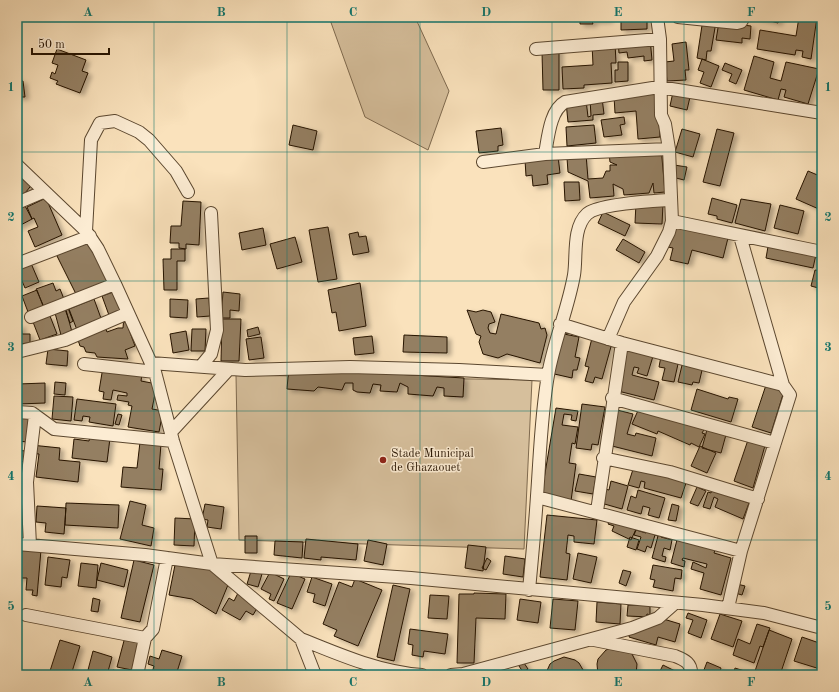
<svg xmlns="http://www.w3.org/2000/svg" width="839" height="692" font-family="'Old Standard TT',serif">
	<style>
		.green { fill: #d6bf9c; stroke: #7e694e }
		.building { fill: #947f62; stroke: #261300; filter: url(#shadow) }
		.lines { fill: none; stroke-linecap: round; stroke-linejoin: round }
		.minor-casing { stroke: #5b472f; stroke-width: 14 }
		.minor { stroke: #fcecd3; stroke-width: 12 }
		.grid { fill: none; stroke: #0f766e; stroke-width: 1; stroke-opacity: 0.55 }
		.poi-dot { fill: #8f2418; stroke: #fcecd3; stroke-width: 1.5 }
		.labels { text-anchor: middle; stroke-width: 3; stroke-linejoin: round; paint-order: stroke }
		.poi-label { font-size: 12px; fill: #261300; stroke: #fcecd3; text-anchor: start }
		.neatline { fill: none; stroke: #0f766e; stroke-width: 1.5 }
		.grid-label { font-size: 13px; text-anchor: middle; font-weight: bold; fill: #0f766e }
	</style>
	<defs>
		<filter id="shadow"><feDropShadow dx="4" dy="2.5" stdDeviation="2" flood-color="#0004"/></filter>
	</defs>
	<rect width="100%" height="100%" fill="#fae2bc"/>
	<filter id="stains"><feTurbulence type="fractalNoise" baseFrequency=".005" numOctaves="4"/><feColorMatrix values="0 0 0 0 .2 0 0 0 0 .09 0 0 0 0 .02 0 0 0 .5 -.17"/></filter>
	<radialGradient id="worn" r=".72"><stop offset=".6" stop-color="#630" stop-opacity="0"/><stop offset="1" stop-color="#630" stop-opacity=".3"/></radialGradient>
	<path class="green" d="M329 17H415L449 91 428 150 365 117Z
		M236 375 532 380 524 549 239 540Z"/>
	<path class="building" d="M580 17H609V20L592 21 593 24H580Z
		M623 17H647V29L621 30V19H623Z
		M755 17H780L778 23Z
		M799 17H817L811 59 802 57 803 51 796 50 795 55 757 49 760 30 796 36Z
		M703 19 716 22 711 51H707L706 60 697 58Z
		M719 22 751 26 750 39 742 38V43L716 40Z
		M650 38 652 60 644 61V56L628 58 627 52 619 53 618 41Z
		M686 42 689 70H685L686 80 667 81 665 62 674 61 672 44Z
		M615 43 616 63H611L612 83 584 85V88L563 89 562 67 593 65 592 44Z
		M559 47V90H543L542 52Z
		M57 49 86 60 82 71 88 73 80 93 56 84 58 81 50 78 52 72 55 74 58 65 52 63Z
		M754 56 774 62 770 78 781 81 786 62 819 69 808 104 784 97 786 90 781 89 778 100 744 90Z
		M702 59 719 66 711 87 700 83 704 72 698 70Z
		M618 62H628V81L615 82V70H618Z
		M725 63 742 70 736 84 729 81 732 74 722 70Z
		M17 76 18 81H23L25 97H17Z
		M657 92 660 137 638 139 636 111 615 113 614 96Z
		M673 92 690 97 687 110 670 106Z
		M602 98 604 114 593 115V120L568 122 566 102 586 100 588 117 591 116 590 99Z
		M624 117 625 124 620 125 622 135 604 137 601 120Z
		M293 125 317 131 313 150 289 145Z
		M594 125 596 143 567 146 566 127Z
		M501 128 503 145 498 146V151L479 153 476 131Z
		M682 129 700 134 693 157 675 152Z
		M717 129 734 133 720 186 703 182Z
		M661 147 665 192 654 193 653 183 649 193 624 195 623 189 613 184 614 196 590 198 588 181 568 172 567 158 586 154 588 179 603 178 606 171H610V165H617L610 162 609 153Z
		M558 156 560 173 547 175 548 184 533 186 532 175 526 176 525 160Z
		M674 165 687 167 684 180 672 177Z
		M17 169 34 182 17 203Z
		M808 171 822 177 821 210 796 199Z
		M564 182H579L580 200 565 201Z
		M46 198 62 235 35 247 28 231 38 227 34 218 32 219 27 207Z
		M712 198 737 205 732 223 717 219V216L708 214Z
		M741 199 771 204 765 231 735 223Z
		M183 201 201 202 199 245 186 244V249L179 248V243H170L171 226H181Z
		M636 203 663 204 662 224 635 223Z
		M24 204 32 219 17 227V207Z
		M780 205 804 211 798 234 774 228Z
		M603 212 630 225 625 236 598 223Z
		M676 219 729 234 723 258 692 250 688 264 670 260 673 248 668 247Z
		M328 227 337 279 318 282 309 230Z
		M263 228 266 245 242 250 239 233Z
		M358 232 359 237 366 236 369 252 353 255 349 234Z
		M295 237 302 262 277 269 270 244Z
		M88 239 108 281 77 296 56 254Z
		M623 239 645 252 639 263 616 250Z
		M769 241 817 250 813 268 766 258Z
		M171 249H185V261H177V290H164L163 259H171Z
		M30 261 39 282 25 288 17 269Z
		M815 270 822 271V289L811 286Z
		M53 283 56 291 60 289 64 299 44 307 36 289Z
		M360 283 366 326 339 331 336 312 332 313 328 290Z
		M37 290 43 306 28 312 22 296Z
		M116 291 124 313 110 318 102 296Z
		M223 292 240 294 239 311 230 310V318H221Z
		M209 298 210 316 197 317 196 299Z
		M94 299 102 321 77 330 69 309Z
		M170 299 188 300 187 318 170 317Z
		M68 308 73 321 70 323 65 309Z
		M66 310 72 332 61 335 55 313Z
		M467 310 476 312 483 310 491 312 495 322 489 324 488 328 490 333 496 334 501 314 539 323 541 329 545 328 547 335 540 363 507 354 498 358 483 354 479 342 481 336 476 334Z
		M50 316 57 334 40 340 33 322Z
		M124 316 135 346 125 350 128 359 97 357 95 353 86 352 84 347 80 346 77 337 105 327 107 332 118 328H123Z
		M222 319H241L239 361H221Z
		M21 325 22 334H30V343L17 344V326Z
		M258 327 260 334 248 337 247 330Z
		M192 329H206L205 351H191Z
		M186 331 189 350 173 353 170 334Z
		M559 333 579 337 575 357 580 358 577 370H573L572 378 550 373Z
		M404 335 447 337V353L403 352Z
		M372 336 374 353 355 355 353 338Z
		M261 337 264 358 249 360 246 339Z
		M592 338 612 343 602 379 595 377 593 383 585 381 589 367 585 366Z
		M622 344 654 353 647 376 637 373 639 368 634 367 632 375 659 382 654 400 614 390Z
		M48 349 68 351 67 366 46 364Z
		M661 356 678 364 674 382 662 380 665 368 659 367Z
		M683 361 703 366 699 383 693 382 692 385 678 382Z
		M103 367 142 374 141 381 157 384 152 409 163 411 159 432 128 427 132 406 128 405 129 402 117 400 118 395 127 396V393L113 390 111 400 103 399 104 392 99 391Z
		M291 368 464 378 463 397 444 396V388L437 387 433 396 408 394V387L400 383 397 392 380 391 381 385 373 384 370 393 357 392 353 390V383H345L342 390 318 387 314 391 287 389 288 377Z
		M55 382 66 383 65 395 54 394Z
		M767 382 785 388 771 433 752 427Z
		M45 383V403L18 404V384Z
		M697 389 728 399 729 397 738 399 731 422 691 410Z
		M54 396 73 397 71 421 52 419Z
		M77 399 116 404 113 426 89 422 90 417 83 416 82 421 74 420Z
		M582 404 605 407 598 445 592 444 591 450 576 448Z
		M640 406 705 428 702 433 705 434 699 447 691 443 690 445 658 431 657 434 632 424Z
		M556 408 578 411 576 421 571 420 572 415 564 414 562 425 578 427 575 444 572 443 569 463 576 464 571 501 541 497Z
		M617 410 633 414 627 434 635 436 636 433 656 438 652 456 608 445Z
		M118 414 122 415 119 425 115 424Z
		M17 415 31 416 28 442 17 441Z
		M708 426 727 431 721 453 702 448Z
		M90 436 110 438 107 462 72 458 74 439 89 441Z
		M749 437 766 442 753 488 734 481Z
		M140 442 161 444 159 469H163L161 490 121 487 123 467 137 468Z
		M31 445 60 448 59 460 80 462 78 482 36 477 39 454 31 453Z
		M700 446 716 453 707 473 691 466Z
		M17 450 25 451V462L17 461Z
		M635 463 687 480 681 498 644 488 645 482 641 481 639 488 628 485Z
		M579 474 596 477 593 494 575 491Z
		M611 481 628 486 622 509 601 503 605 489 609 490Z
		M713 485 739 494 738 499 749 503 743 519 715 507 718 499 714 497 710 509 703 507 708 492 711 493Z
		M697 487 706 491 698 506 690 503Z
		M638 490 665 498 659 518 648 515 650 508 643 506 641 514 627 510 631 496 636 498Z
		M130 501 146 505 142 525 154 528 151 546 120 539Z
		M66 503 119 505 118 528 65 525Z
		M205 504 224 507 221 529 207 527 208 520 202 519Z
		M672 504 679 506 676 521 668 520Z
		M17 505H20L19 518H23L21 534 17 533Z
		M37 506 66 508 64 534 45 532 46 523 36 522Z
		M547 515 597 520 594 544 574 542V536L568 535 566 553 570 554 567 580 540 577Z
		M612 516 637 527 631 540 612 531 614 526 608 524Z
		M175 518 195 519 194 546 174 545Z
		M648 527 663 531 661 537 672 540 670 550 664 548 662 556 666 557 665 562 652 558 658 536 655 535 651 548 647 546 645 552 637 549 641 537 634 535 636 530 646 533Z
		M245 536H257V553H245Z
		M678 536 716 547 714 553 731 558 721 595 700 589 704 573 691 569 693 562 706 568 707 564 683 558 682 560 685 561 684 567 671 563Z
		M630 537 639 540 636 550 627 547Z
		M306 539 358 544 356 560 321 557V560L304 558Z
		M368 540 387 544 383 565 364 561Z
		M275 541 303 542 302 558 274 555Z
		M468 545 486 547 483 571 465 568Z
		M22 549 41 550 37 596 32 595 33 590H26L27 578H19L17 600V569H20Z
		M578 553 597 557 591 583 573 579Z
		M505 556 525 559 523 577 503 574Z
		M48 557 70 560 67 578 62 577 61 587 45 585Z
		M487 558 491 561 486 570 482 568Z
		M134 560 154 565 140 622 121 618Z
		M176 560 203 563 230 580 216 614 192 599 169 595Z
		M81 563 98 565 96 588 78 586Z
		M101 563 128 570 124 587 97 580Z
		M653 565 682 570 681 579 675 578 673 591 653 587 655 580 650 579Z
		M623 570 631 572 626 586 619 583Z
		M251 571 262 574 258 587 247 584Z
		M270 572 284 579 274 601 269 599 271 594 261 589Z
		M291 573 305 579 292 609 277 603Z
		M312 577 332 584 325 606 313 602 315 594 307 592Z
		M355 579 382 590 358 646 334 636 337 630 323 624 339 582 352 587Z
		M737 584 745 586 742 595 735 593Z
		M393 585 410 589 394 661 377 657Z
		M238 593 259 605 253 615 246 611 240 620 222 610 229 598 234 601Z
		M474 593 506 594 505 619 476 618 474 663H457L459 594H474Z
		M430 595 449 596 447 619 428 618Z
		M93 598 100 600 98 612 91 611Z
		M520 599 541 602 538 623 517 620Z
		M553 599 578 601 575 630 550 628Z
		M597 602 621 604 620 624 596 622Z
		M628 605H650V617L627 616Z
		M688 613 707 620 701 638 688 633 693 620 686 618Z
		M647 614 680 624 675 642 658 637 656 645 629 637 632 627 642 630Z
		M720 614 742 621 733 647 711 639Z
		M757 624 770 628 763 647 760 646 754 663 733 655 738 639 750 644Z
		M410 629 448 634 445 654 424 651 423 657 412 655 413 645 408 644Z
		M769 630 792 639 780 675H768L755 671Z
		M125 637 139 641 132 670 117 667Z
		M802 637 822 644V663L820 669 794 661Z
		M60 640 80 646 71 675 49 674Z
		M611 648 628 650 632 654 637 664 636 675H598L597 664 598 659 606 650Z
		M162 650 182 656 176 675H144L145 671 152 673 154 666 148 664 150 656 159 659Z
		M93 651 112 657 107 675H90L91 671 88 670Z
		M564 657 575 660 579 663 586 675H545L550 664 554 661Z
		M522 660 528 669 523 672 517 663Z
		M707 662 721 668 719 675H702Z
		M663 665 677 672 676 675H658Z
		M735 668 757 675H733Z
		M113 670 130 675H112Z"/>
	<g class="lines">
		<g class="minor-casing">
			<path id="minor" d="M678 17 737 23 741 22 744 17
				M536 49 660 39
				M545 154C548 138 550 110 565 102L659 87 822 113
				M483 162 545 154 669 149
				M17 165 86 231 98 249 115 284 155 372 173 441 212 564 301 639 315 675
				M17 203 43 192
				M672 221 822 252
				M86 231 91 140 100 123 115 121 139 132 149 140 176 171 188 192
				M17 264 90 236
				M31 317 115 284
				M560 324 622 343 783 385
				M608 339 624 302 657 256 669 232 672 221 669 149 665 124 661 115 660 39 657 17
				M17 352 65 340 128 313
				M151 363 245 370 350 367 459 370 548 375
				M84 364 155 372
				M201 366 211 354 217 330 211 213
				M612 398 775 443
				M17 412 32 413 54 429 173 441
				M171 432 229 369
				M603 458 670 472 758 499
				M537 497 741 551
				M597 511 622 343
				M17 544 145 555 212 564 411 578 703 605 764 613 822 628
				M30 545 27 482 35 415
				M529 590C532 558 535 527 537 496 540 455 541 415 548 375 554 341 568 309 574 275 577 257 572 228 587 214 598 204 653 201 670 200
				M728 608 741 551 790 395 783 385 740 236
				M26 615 145 638 153 629 167 558
				M301 639C340 655 380 672 422 675
				M594 640 675 656C685 660 692 663 691 675
				M137 675 145 638
				M451 675 463 674 632 628 658 618 675 603"/>
		</g>
		<use href="#minor" class="minor"/>
	</g>
	<path class="grid" d="M154 17V675M287 17V675M420 17V675M552 17V675M684 17V675M17 152H822M17 281H822M17 411H822M17 540H822"/>
	<circle class="poi-dot" cx="383" cy="460" r="4"/>
	<g class="labels">
		<g class="poi-label">
			<text x="391" y="457">Stade Municipal<tspan x="391" dy="14">de Ghazaouet</tspan></text>
		</g>
	</g>
	<rect width="839" height="692" fill="none" stroke="#fae2bc" stroke-width="44"/>
	<path d="M32 48v6h77v-6" fill="none" stroke="#261300" stroke-width="2"/>
	<text x="38" y="48" font-size="12" fill="#261300" stroke="#fcecd3" stroke-width="3" paint-order="stroke">50 m</text>
	<rect x="22" y="22" width="795" height="648" class="neatline"/>
	<g class="grid-label">
		<text x="88" y="16">A</text>
		<text x="221" y="16">B</text>
		<text x="353" y="16">C</text>
		<text x="486" y="16">D</text>
		<text x="618" y="16">E</text>
		<text x="751" y="16">F</text>
		<text x="11" y="91">1</text>
		<text x="828" y="91">1</text>
		<text x="11" y="221">2</text>
		<text x="828" y="221">2</text>
		<text x="11" y="351">3</text>
		<text x="828" y="351">3</text>
		<text x="11" y="480">4</text>
		<text x="828" y="480">4</text>
		<text x="11" y="610">5</text>
		<text x="828" y="610">5</text>
		<text x="88" y="686">A</text>
		<text x="221" y="686">B</text>
		<text x="353" y="686">C</text>
		<text x="486" y="686">D</text>
		<text x="618" y="686">E</text>
		<text x="751" y="686">F</text>
	</g>
	<rect width="100%" height="100%" filter="url(#stains)"/>
	<rect width="100%" height="100%" fill="url(#worn)"/>
</svg>
